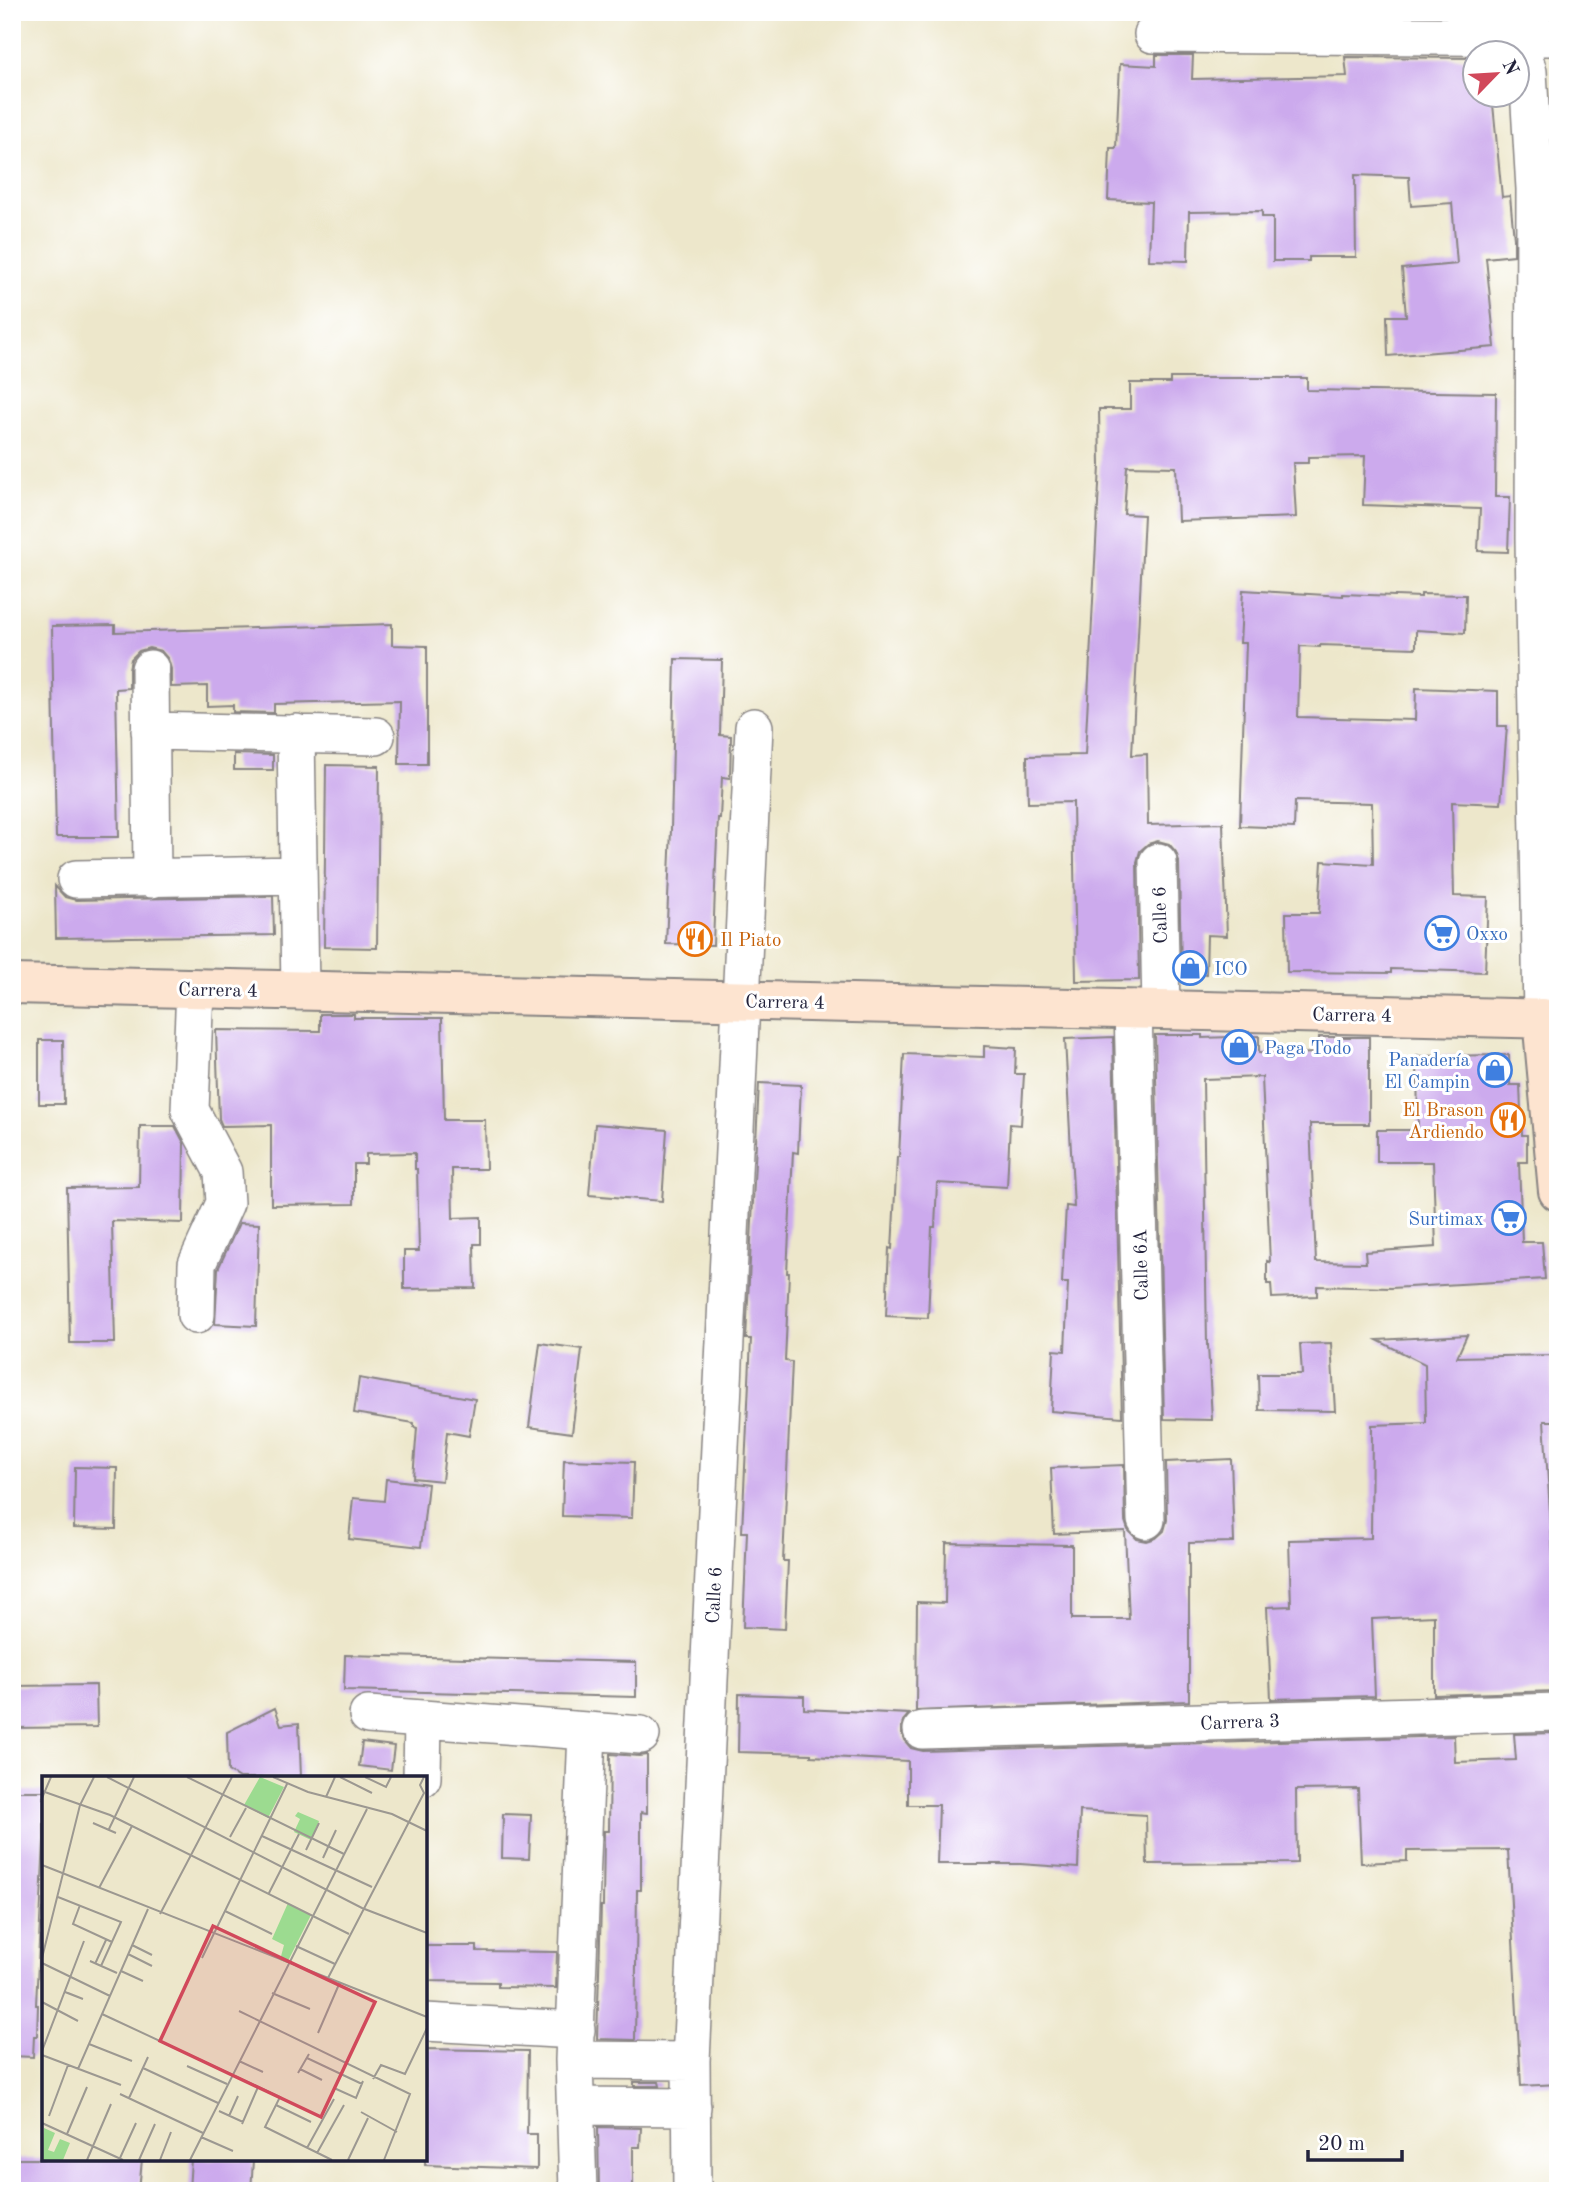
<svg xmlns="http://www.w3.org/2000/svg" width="1570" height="2203" font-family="'Old Standard TT',serif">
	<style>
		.building { fill: #ccaaed }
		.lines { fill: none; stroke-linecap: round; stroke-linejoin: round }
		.street-casing { stroke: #888483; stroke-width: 40 }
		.secondary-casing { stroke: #888483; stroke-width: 42 }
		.street { stroke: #fff; stroke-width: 37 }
		.secondary { stroke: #fde4d0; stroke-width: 38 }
		.labels { text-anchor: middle; stroke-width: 6; stroke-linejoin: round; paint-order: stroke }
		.street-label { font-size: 19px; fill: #22223b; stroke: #fff }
		.shop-label { font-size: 19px; fill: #366cbe; stroke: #fff; text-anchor: start }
		.food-label { font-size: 19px; fill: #c56008; stroke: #fff; text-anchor: start }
		.inset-road { fill: none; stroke: #9c9891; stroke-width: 2 }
		.view { fill: #d1495b; fill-opacity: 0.15; stroke: #d1495b; stroke-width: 3.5 }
		.inset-edge { fill: none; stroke: #22223b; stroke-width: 3.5 }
	</style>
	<rect width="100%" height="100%" fill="#fff"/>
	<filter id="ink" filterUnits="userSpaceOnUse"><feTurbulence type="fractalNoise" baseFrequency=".0143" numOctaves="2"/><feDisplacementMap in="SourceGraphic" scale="14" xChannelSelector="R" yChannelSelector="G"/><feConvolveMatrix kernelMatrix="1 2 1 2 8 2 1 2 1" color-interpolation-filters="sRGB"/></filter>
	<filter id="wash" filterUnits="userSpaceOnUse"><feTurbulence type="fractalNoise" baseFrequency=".00686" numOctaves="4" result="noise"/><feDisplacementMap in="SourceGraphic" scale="28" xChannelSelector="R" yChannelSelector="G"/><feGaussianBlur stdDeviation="1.57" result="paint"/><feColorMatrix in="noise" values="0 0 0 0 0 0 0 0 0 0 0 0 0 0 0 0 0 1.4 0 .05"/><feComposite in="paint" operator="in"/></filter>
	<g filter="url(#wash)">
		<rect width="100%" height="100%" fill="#ede7cb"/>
		<g id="blocks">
			<path class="building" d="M1156 55H1193L1192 79 1347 76 1345 57 1475 58V94H1492L1502 197 1510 196 1514 239V255L1486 258 1495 347 1388 356 1387 316H1406L1402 269 1457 264 1452 203 1411 206 1409 177 1355 175 1356 257H1309V261H1273V217H1262V211L1189 212 1188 261 1149 260 1151 202 1108 200 1110 148H1116L1120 64 1156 66Z
				M1170 378H1307V390L1496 393 1495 497H1510L1508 552 1478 551 1480 509 1363 505 1365 456 1308 457V463H1293L1296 517 1178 521 1176 467 1127 466 1124 514 1144 515 1132 755 1147 754 1148 825 1223 823 1227 936 1207 935 1206 974H1181L1179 861 1176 852 1169 844 1158 841 1148 844 1140 851 1137 862 1139 980 1076 981 1073 802 1028 803 1027 756 1085 755 1100 466 1099 409H1130V383H1170Z
				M1243 590 1343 596V594L1421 597V594L1466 595 1465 633 1416 630V648L1320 645V647L1300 646 1298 717 1415 720 1416 688 1498 691V726H1507L1501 804 1452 802 1454 896 1488 897 1485 972 1391 969V973L1287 972 1286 913H1319L1322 861 1373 864 1372 803 1295 801 1294 828 1240 826 1246 643H1240Z
				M392 624V645L427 646V764H399L400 701 274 704V713L233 712V705L207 706V686L171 687V669L168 659 161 651 149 648 139 651 131 659 129 669V688L116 689 119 837H56L52 626 115 625V632Z
				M675 659 722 660 720 735 731 736 730 778 722 777 720 818H718L716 860 713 945 666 944 671 830Z
				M234 754 273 755V770H234Z
				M326 765 379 766 377 948 324 947Z
				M55 886 65 897 76 900 273 896 274 935 56 938Z
				M320 1014H354V1018H442L444 1120H485L486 1169H452L453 1218 481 1217V1244H474L475 1288 404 1289V1251H419L417 1169H415V1153L366 1154V1164H354V1204L271 1205V1125L222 1126 219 1119 216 1030 320 1031Z
				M1155 1035H1202V1038L1259 1036V1053L1285 1054 1319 1053V1037H1369V1124H1310L1316 1262 1366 1263 1365 1252 1436 1247 1433 1162H1377V1130H1418L1417 1056 1509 1055 1510 1085H1520L1522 1135H1527V1162H1519L1522 1242H1542L1545 1279 1391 1288 1317 1286V1296L1272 1298 1271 1284H1267V1261L1270 1262 1262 1077 1203 1079 1207 1345H1208L1212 1420 1164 1419Z
				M1113 1037 1122 1417 1051 1411 1054 1350 1065 1351 1068 1283H1062L1066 1206 1074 1207 1065 1039Z
				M39 1040H63L64 1104H39Z
				M984 1046 1016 1048 1015 1074H1024L1021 1125 1010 1124 1007 1187 937 1183 935 1227H932L928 1318 886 1316 889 1248 892 1249 897 1157H899L904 1054 984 1057Z
				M759 1083 801 1085 798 1153 793 1152 787 1273H789L785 1361 792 1362 783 1561H788L785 1629 743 1627 747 1532H742L751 1339H746Z
				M595 1124 667 1130 662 1201 589 1195Z
				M140 1126H175L184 1143 183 1223 112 1221 115 1343H70L67 1188 139 1187Z
				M239 1223 259 1224 256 1326 215 1324 218 1269Z
				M1467 1335 1457 1357 1551 1355 1553 1421H1544L1558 1632V1691L1434 1695V1616L1372 1619 1375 1696 1271 1699 1267 1607 1291 1606 1289 1540 1371 1538 1372 1425 1426 1423 1425 1364 1377 1340Z
				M540 1343 582 1349 572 1433 529 1427Z
				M1331 1343 1335 1411 1259 1410 1258 1374H1302L1300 1344Z
				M359 1378 475 1399 469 1436 447 1432 442 1481 413 1478 417 1428 414 1427V1423L354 1413Z
				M1231 1459 1234 1542 1189 1543V1701L916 1711 917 1602 945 1603 946 1543 1072 1545V1619H1129L1125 1531 1054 1534 1051 1468 1124 1465 1125 1521 1128 1530 1137 1539 1147 1541 1156 1538 1164 1531 1167 1520 1166 1462Z
				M564 1460 634 1462 632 1518 562 1516Z
				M75 1467 117 1468 116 1529 74 1528Z
				M386 1479 428 1484 421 1547 349 1539 353 1498 384 1501Z
				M345 1655 636 1662V1697L344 1690Z
				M96 1685 97 1727 12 1728V1686Z
				M739 1694 804 1696V1709L909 1714 903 1721 901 1730 904 1740 911 1748 923 1751 1454 1736 1455 1762 1516 1760 1514 1734 1558 1733V2084L1521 2086 1508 1850 1407 1851V1861L1361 1863 1358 1789 1296 1790 1297 1863 1147 1864 1146 1815 1080 1811 1078 1868 1020 1864H937L939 1805H908V1761L811 1756V1754L738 1752Z
				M275 1708 281 1725 299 1723 301 1778H239L228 1771 227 1732Z
				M362 1742 394 1746 391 1770 359 1766Z
				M610 1754 639 1756 647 1755V1813L641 1812V1890H637L635 2040 597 2039 601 1906H603L604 1831H609Z
				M12 1791H44V1840L36 2005H38L37 2036H34L33 2057 12 2056Z
				M503 1814 531 1815 529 1859 502 1858Z
				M425 1946H477V1951L557 1952 556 1988 498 1987V1982L425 1981Z
				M425 2049 528 2051 527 2134H537V2169L425 2165Z
				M634 2082H659L660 2086H634Z
				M598 2127 641 2128 640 2147H633V2191H599Z
				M12 2159H142L139 2191H12Z
				M191 2159 253 2160 251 2191H189Z"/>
		</g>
	</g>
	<g filter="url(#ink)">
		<use href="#blocks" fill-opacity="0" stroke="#888483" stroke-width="2"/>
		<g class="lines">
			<g class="street-casing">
				<path id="street" d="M1508 12 1518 36 1528 72 1535 189 1534 539 1542 1018
					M1153 34 1558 37
					M150 669 152 879
					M150 731 376 736
					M296 733 300 991
					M1158 862 1161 1010
					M76 879 298 875
					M195 988 190 1110 223 1172 225 1203 197 1264 196 1315
					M1133 1009 1146 1520
					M368 1715 641 1735
					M922 1730 1558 1712
					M422 1778 423 1719
					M425 2022 576 2030
					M574 2060 691 2061
					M575 2106 692 2107
					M578 2191 574 2060 587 1731
					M692 2191 691 2061 754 727"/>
			</g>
			<g class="secondary-casing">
				<path id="secondary" d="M12 984 1558 1019
					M1542 1018 1558 1191"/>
			</g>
			<use href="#street" class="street"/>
			<use href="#secondary" class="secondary"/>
		</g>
	</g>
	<defs>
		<g id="supermarket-ring" transform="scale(1.75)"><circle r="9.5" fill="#fff" stroke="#3f7fe0" stroke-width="1.5"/><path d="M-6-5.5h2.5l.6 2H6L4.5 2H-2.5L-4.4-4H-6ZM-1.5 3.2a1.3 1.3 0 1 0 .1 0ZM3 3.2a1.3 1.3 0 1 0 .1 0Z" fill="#3f7fe0"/></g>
		<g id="restaurant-ring" transform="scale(1.75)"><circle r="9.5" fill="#fff" stroke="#e8710a" stroke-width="1.5"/><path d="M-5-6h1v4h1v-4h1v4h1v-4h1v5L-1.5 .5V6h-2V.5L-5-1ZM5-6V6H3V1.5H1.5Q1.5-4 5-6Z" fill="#e8710a"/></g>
		<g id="shop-ring" transform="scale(1.75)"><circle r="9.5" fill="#fff" stroke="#3f7fe0" stroke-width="1.5"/><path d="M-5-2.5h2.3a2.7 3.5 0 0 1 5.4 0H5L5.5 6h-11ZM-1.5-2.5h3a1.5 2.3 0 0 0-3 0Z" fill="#3f7fe0"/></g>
	</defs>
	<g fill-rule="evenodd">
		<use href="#supermarket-ring" x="1442" y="933"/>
		<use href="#restaurant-ring" x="695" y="939"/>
		<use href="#shop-ring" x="1190" y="968"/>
		<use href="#shop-ring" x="1239" y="1047"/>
		<use href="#shop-ring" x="1495" y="1070"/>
		<use href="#restaurant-ring" x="1508" y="1120"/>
		<use href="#supermarket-ring" x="1509" y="1218"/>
	</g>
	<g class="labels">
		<g class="street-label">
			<text transform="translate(1159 915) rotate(-92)" y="7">Calle 6</text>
			<text transform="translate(218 989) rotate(1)" y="7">Carrera 4</text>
			<text transform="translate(785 1001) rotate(1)" y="7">Carrera 4</text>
			<text transform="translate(1352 1014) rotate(1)" y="7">Carrera 4</text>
			<text transform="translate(1140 1265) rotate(-91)" y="7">Calle 6A</text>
			<text transform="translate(713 1595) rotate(-87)" y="7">Calle 6</text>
			<text transform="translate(1240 1721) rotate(-2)" y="7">Carrera 3</text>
		</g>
		<g class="shop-label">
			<text x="1466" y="940">Oxxo</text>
			<text x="1214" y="975">ICO</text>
			<text x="1264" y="1054">Paga Todo</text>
			<text x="1470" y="1066" text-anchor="end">Panadería<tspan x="1470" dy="22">El Campin</tspan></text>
			<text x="1484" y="1225" text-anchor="end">Surtimax</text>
		</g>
		<g class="food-label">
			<text x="720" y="946">Il Piato</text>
			<text x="1484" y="1116" text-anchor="end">El Brason<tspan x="1484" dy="22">Ardiendo</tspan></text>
		</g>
	</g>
	<g transform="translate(42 1776)">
		<rect width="385" height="385" fill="#ede7cb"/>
		<path d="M218 1 242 11 226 42 202 29ZM256 36 277 45 269 64 252 56 258 43 253 40ZM246 127 269 139 245 187 238 184 242 169 230 163ZM2 352 13 357 6 374 12 376 18 363 28 367 21 384H0Z" fill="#9cdb90"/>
		<path class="inset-road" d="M65 1 320 132 385 157M145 1 302 78M231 1 266 16 350 38 385 55M298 1 330 17M323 1 344 11 349 1M0 15 68 39 307 158M284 21 293 1M0 22 9 1M51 47 74 57M67 53 92 1M220 60 330 111M188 61 204 32M264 74 277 47M281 82 294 54M0 89 385 241M57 112 90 50M227 117 257 58M16 121 79 146 59 190M38 129 31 148 70 166M183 135 230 158M118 138 190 1M90 169 110 179M254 170 293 188M86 178 110 190M0 182 38 29 52 1M160 182 245 8M48 185 75 197M0 187 68 220M53 188 64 164M79 195 101 205M286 202 382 17 378 9 382 1M23 216 41 223 26 217M230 217 268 233M0 226 36 245M197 235 368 318 342 384M60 238 238 321 223 351 290 384M276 257 298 206M47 268 90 285M0 275 42 165M0 279 79 309M265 282 320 308M197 285 221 296M145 290 185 308M101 292 176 327M36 293 106 133M258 293 280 304M256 297 267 278M331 303 339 289 363 298 385 252M292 312 314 322 321 305M78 318 161 357M87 322 106 281M234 329 269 346M177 335 201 346M319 336 355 356M7 340 26 289M187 340 196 320M0 347 81 384M200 348 216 311M25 358 45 311M159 361 191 375M265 372 292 323M275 377 302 329M78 382 94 347M45 384 69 328M97 384 113 348M118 384 129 356M148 384 325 33M306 384 326 342"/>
		<path class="view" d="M171 150 333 226 279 341 118 265Z"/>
		<rect width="385" height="385" class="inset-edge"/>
	</g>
	<rect width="1570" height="2203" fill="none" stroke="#fff" stroke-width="42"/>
	<g transform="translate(1496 74) rotate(65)"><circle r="33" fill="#ffffff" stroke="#a7a7b1" stroke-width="2"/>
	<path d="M0-5L12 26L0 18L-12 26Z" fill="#d1495b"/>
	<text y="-10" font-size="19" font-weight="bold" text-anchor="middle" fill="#22223b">N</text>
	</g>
	<path d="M1308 2150v10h94v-10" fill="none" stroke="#22223b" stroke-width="3.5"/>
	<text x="1318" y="2150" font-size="21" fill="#22223b" stroke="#ffffff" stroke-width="5" paint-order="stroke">20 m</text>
</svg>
